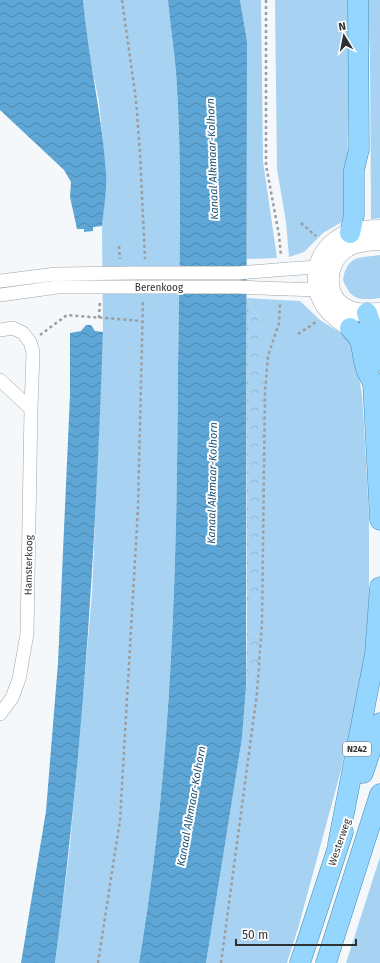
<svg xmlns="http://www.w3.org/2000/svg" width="380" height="963" font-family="'Fira Sans',sans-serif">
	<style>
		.green { fill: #a7d2f1 }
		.forest { fill: url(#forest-crowns) }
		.water { fill: url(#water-waves) }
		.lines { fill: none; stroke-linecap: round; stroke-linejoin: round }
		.street-casing { stroke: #a1a3a6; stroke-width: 14 }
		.secondary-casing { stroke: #a1a3a6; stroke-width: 19 }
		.primary-casing { stroke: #438ab6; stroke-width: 21 }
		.path { stroke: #9b9d9f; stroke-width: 2.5; stroke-dasharray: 3 3; stroke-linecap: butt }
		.street { stroke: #fff; stroke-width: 13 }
		.secondary { stroke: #fff; stroke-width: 18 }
		.primary { stroke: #94d6fe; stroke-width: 20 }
		.street-bridge-casing { stroke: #a1a3a6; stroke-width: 14; stroke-linecap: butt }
		.street-bridge { stroke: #fff; stroke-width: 13 }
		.labels { text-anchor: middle; stroke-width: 4; stroke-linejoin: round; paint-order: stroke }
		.shield { fill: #fff; stroke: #6e6f70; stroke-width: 1 }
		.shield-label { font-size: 9px; font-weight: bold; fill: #303132 }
		.street-label { font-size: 10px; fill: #303132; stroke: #fff }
		.water-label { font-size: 11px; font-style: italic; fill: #1a5172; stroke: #fff }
	</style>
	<defs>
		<pattern id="forest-crowns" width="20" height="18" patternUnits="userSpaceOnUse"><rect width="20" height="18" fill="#a7d2f1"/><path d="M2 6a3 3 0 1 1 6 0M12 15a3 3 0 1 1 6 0" fill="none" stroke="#90b5cf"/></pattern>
		<pattern id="water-waves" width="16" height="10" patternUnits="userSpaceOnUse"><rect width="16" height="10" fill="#5da6d6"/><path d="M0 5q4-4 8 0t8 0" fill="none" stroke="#4d88ae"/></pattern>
	</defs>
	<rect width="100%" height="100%" fill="#f5f8fa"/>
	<path class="green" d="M83 0H168C170 24 174 48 176 72 183 171 179 270 178 368 177 567 172 767 139 963H55L70 846 92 593 103 332 102 226 105 198 106 172 99 102 86 38Z
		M240 0H261L263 161 277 258 247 259V41Z
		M275 0H349L347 219 323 233 304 252 289 257 286 222 277 169Z
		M367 0H380V218L371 219 370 55Z
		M380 255V298C359 301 351 300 343 280 347 255 359 258 380 255Z
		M247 298 300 301 320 320 344 335 354 347 362 395 364 426 369 516V596L363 676 341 770 299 925 287 963H206L242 738 246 687 262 661 260 636 247 631V605L264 590 259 319Z
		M380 857V963H346Z"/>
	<path class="forest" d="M247 298 259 319 263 373 264 590 247 605Z
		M247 631 260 636 262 661 246 687Z"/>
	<path class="water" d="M0 0H83C88 58 102 114 106 172 107 190 104 208 102 226L93 227V231L84 232V229H77L70 197 71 182 64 170 0 110Z
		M168 0H240L247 41 246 687 242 738 206 963H139C172 767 177 567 178 368 179 270 183 171 176 72 174 48 170 24 168 0Z
		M86 325H91L95 331 103 332C96 543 83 753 55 963H21L46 811 58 663 70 395V333L81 331Z"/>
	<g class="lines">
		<g class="street-casing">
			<path id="street" d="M288 269 317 267
				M0 281 56 274 134 273
				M288 289 318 290
				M0 295 58 287H134
				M0 330 13 328 23 333 30 342 33 352 31 409 27 634 19 679 12 698 0 714
				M0 380 31 409"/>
		</g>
		<g class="secondary-casing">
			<path id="secondary" d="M379 241C368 242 356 242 347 248 324 262 323 300 350 310 359 314 370 312 380 312
				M350 328C341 321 331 315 325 306 307 278 319 243 350 233 359 230 370 229 380 229"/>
		</g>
		<g class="primary-casing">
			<path id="primary" d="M350 233 354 215V170L359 149 358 0
				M367 313 372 328 377 361
				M350 328C365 343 360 347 365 365 366 371 370 377 373 383L380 520
				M363 773 380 723
				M338 844 375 654 380 587
				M300 963 343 832
				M326 963 380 794"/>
		</g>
		<path class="path" d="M122 0 136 100 140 153 145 259
			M266 0V165L279 235 281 256
			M301 223 316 236
			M119 246 120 259
			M99 318 100 300
			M298 334 316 322
			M40 335 67 315 141 321
			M98 963 120 820 138 508 143 300
			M221 963 257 693 262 623 265 392 268 356 279 323 280 303"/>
		<use href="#street" class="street"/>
		<use href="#secondary" class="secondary"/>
		<use href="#primary" class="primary"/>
		<g class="street-bridge-casing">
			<path id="street-bridge" d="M134 273H238L288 269
				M134 287H237L288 289"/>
		</g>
		<use href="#street-bridge" class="street-bridge"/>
	</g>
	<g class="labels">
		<rect class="shield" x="343" y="742" width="28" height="14" rx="3"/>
		<g class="shield-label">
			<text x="357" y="752">N242</text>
		</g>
		<g class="street-label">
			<text x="159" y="291">Berenkoog</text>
			<text transform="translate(28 565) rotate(-89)" y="4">Hamsterkoog</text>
			<text transform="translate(339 842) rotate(-71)" y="4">Westerweg</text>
		</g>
		<g class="water-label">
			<text transform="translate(212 159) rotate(-92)" y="4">Kanaal Alkmaar-Kolhorn</text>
			<text transform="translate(212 483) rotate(-89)" y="4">Kanaal Alkmaar-Kolhorn</text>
			<text transform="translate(191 806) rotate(-80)" y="4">Kanaal Alkmaar-Kolhorn</text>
		</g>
	</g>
	<g transform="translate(344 36) rotate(350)" stroke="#ffffff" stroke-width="3" paint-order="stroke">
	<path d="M0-3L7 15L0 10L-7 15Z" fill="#303132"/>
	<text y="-6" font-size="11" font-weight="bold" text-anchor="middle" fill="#303132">N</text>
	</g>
	<path d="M236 939v6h120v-6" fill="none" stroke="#303132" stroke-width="2"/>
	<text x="242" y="939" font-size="12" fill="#303132" stroke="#ffffff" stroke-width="3" paint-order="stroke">50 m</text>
</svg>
